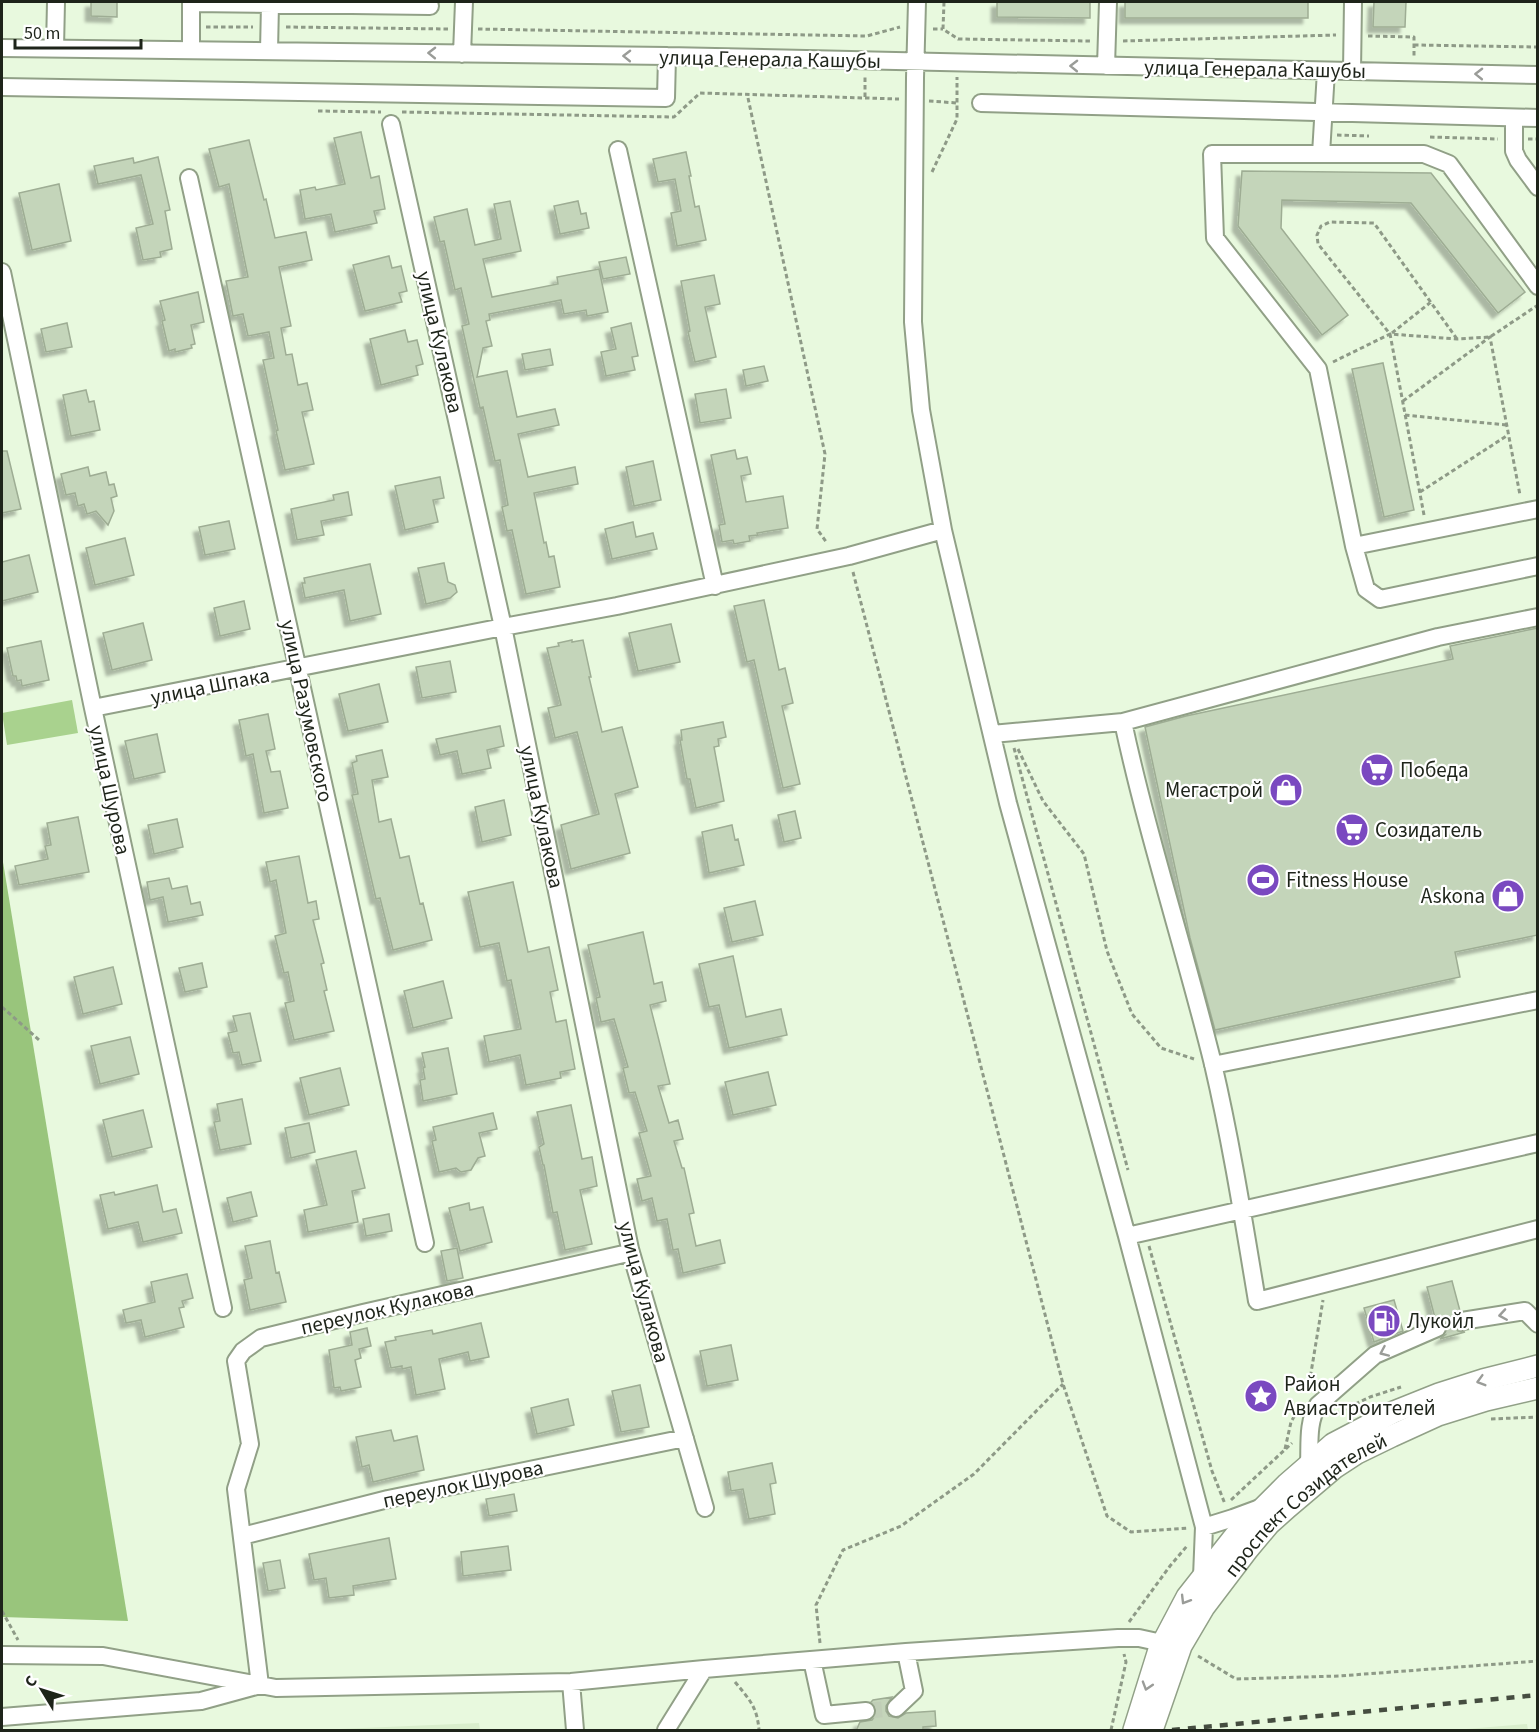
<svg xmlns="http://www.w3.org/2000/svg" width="1539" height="1732" font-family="'Source Sans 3',sans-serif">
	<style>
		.built { fill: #d9eecc }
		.green { fill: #a9d28e }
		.forest { fill: #99c57c }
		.building { fill: #c4d5ba; stroke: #9ead94; stroke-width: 1.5; filter: url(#shadow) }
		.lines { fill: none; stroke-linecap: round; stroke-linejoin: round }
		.minor-tunnel { stroke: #c0ceb7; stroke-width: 16; stroke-dasharray: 16 8; stroke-linecap: butt }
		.minor-casing { stroke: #91a087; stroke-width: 20 }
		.major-casing { stroke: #91a087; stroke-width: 24 }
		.path { stroke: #8e9a87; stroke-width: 3; stroke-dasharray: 4.5 3; stroke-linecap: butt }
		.minor { stroke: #fff; stroke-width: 16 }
		.major { stroke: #fff; stroke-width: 21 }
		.rail { stroke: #454d40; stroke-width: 4.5; stroke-dasharray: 8 8; stroke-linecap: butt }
		.oneway { stroke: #9a9c98 }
		.labels { text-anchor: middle; stroke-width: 4.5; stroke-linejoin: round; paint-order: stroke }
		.street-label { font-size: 21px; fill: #1e241a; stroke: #fff }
		.poi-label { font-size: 21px; fill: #1e241a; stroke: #fff; text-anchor: start }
	</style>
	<defs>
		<filter id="shadow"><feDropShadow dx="-5.5" dy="5.5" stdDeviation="1.5" flood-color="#0004"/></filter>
	</defs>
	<rect width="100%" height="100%" fill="#e8f9de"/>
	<path class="built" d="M479 1723 480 1730H316Z
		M1527 1724 1528 1730H1455Z"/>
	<path class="green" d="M72 700 78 733 7 745 2 713Z"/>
	<path class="forest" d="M2 856 128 1621 2 1617Z"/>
	<path class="building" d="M91 2H117V17L91 16Z
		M997 2H1090V18L997 17Z
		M1125 2H1308V18H1125Z
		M1374 2H1406L1405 27H1373Z
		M361 132 371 178 379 176 385 209 374 211 377 223 335 232 331 214 305 219 300 190 315 187 316 190 345 184 334 138Z
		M249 140 264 200 266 199 275 238 306 232 312 260 279 267 291 326 281 328 286 355 292 354 298 385 307 383 313 410 302 412 314 464 285 470 276 431 278 430 263 360 274 358 269 332 248 336 243 314 233 316 226 281 248 277 229 184 219 187 209 149Z
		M686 152 691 176H689L695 207 699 206 706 240 677 246 671 213 681 211 675 179 658 182 653 159Z
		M158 157 170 210 165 211 172 249 160 252 161 257 143 260 136 228 153 224 141 175 98 184 94 166 133 158 134 163Z
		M1242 171 1431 173 1525 292 1498 313 1411 203 1282 200 1281 228 1348 315 1322 335 1238 226Z
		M59 184 71 241 32 250 19 193Z
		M510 201 521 251 483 259 492 297 558 284 557 277 599 269 608 312 587 316 586 310 564 314 561 300 489 314 490 320 486 321 492 346 483 348 477 377 507 371 517 417 555 409 559 425 518 434 528 477 575 467 578 484 534 493 544 543 546 542 549 557 554 556 560 587 526 594 512 530 507 531 502 507 508 505 500 460 495 461 483 407 480 408 462 326 469 324 461 288 455 290 444 241 440 242 434 217 467 209 475 245 501 239 494 204Z
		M578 201 581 214 586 213 589 228 560 234 554 206Z
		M389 256 392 268 401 266 407 291 399 293 402 302 365 311 353 265Z
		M626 257 630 274 603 279 599 262Z
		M714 275 720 304 705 307 716 357 695 362 688 332 690 331 681 281Z
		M198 292 204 322 191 325 195 344 191 345 192 348 175 352V349L169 351 162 321 165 320 160 301Z
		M67 323 72 347 46 352 41 329Z
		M631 323 638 356 632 357 635 370 606 376 601 352 616 349 611 328Z
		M405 330 408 342 417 340 423 364 416 366 418 375 381 385 370 339Z
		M550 349 553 365 525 370 522 354Z
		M1383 363 1414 510 1384 517 1352 369Z
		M764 366 768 381 746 386 743 370Z
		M726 389 731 418 700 423 695 394Z
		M86 390 89 402 94 401 100 430 71 436 63 395Z
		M735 450 737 459 747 457 751 474 741 476 746 502 783 496 788 528 757 533 758 535 749 536 750 541 734 544 733 540 722 542 719 525 725 524 711 455Z
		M2 451H7L21 509 2 513Z
		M653 461 661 500 634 506 626 467Z
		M88 467 90 476 106 472 109 485 114 484 117 496 111 498 114 511 108 525 96 511 87 514 84 504 78 506 75 493 66 495 61 474Z
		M440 477 444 498 433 500 438 522 405 530 395 486Z
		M348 492 352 515 321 521 324 535 297 540 291 509 334 500 333 495Z
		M229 521 235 549 205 555 199 527Z
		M633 522 636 537 653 533 657 549 612 559 605 529Z
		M125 538 134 575 95 585 86 548Z
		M29 555 38 592 2 601V562Z
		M444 563 448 582 455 585 457 592 450 598 426 604 418 568Z
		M370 564 381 614 350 621 344 590 305 598 302 583H305L304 578Z
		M764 600 779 670 785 668 793 703 782 706 800 784 783 788 754 660 747 662 734 606Z
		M244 601 250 629 220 636 214 608Z
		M143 623 152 660 112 670 103 633Z
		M671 624 680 662 638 671 629 633Z
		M1538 628V935L1455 952 1460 977 1215 1030 1190 938 1145 727 1186 716 1453 659 1450 646Z
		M572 640V642L583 640 591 677H589L602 732 622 727 638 787 615 794 630 853 571 869 561 825 599 814 577 732 555 738 548 708 561 705 547 648 559 646 558 643Z
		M41 641 49 680 22 686 21 680 17 681 16 676H13L7 648Z
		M450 661 456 692 422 698 416 667Z
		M379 684 388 722 348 731 339 694Z
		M268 714 275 749 266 751 271 772 280 771 288 808 264 813 253 754 246 756 239 720Z
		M723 722 726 737 718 739 719 746 714 747 724 801 696 808 690 779H687L680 740H682L681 730Z
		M500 726 504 746 487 750 491 768 462 774 457 751 440 755 436 739Z
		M157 734 165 772 134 779 125 741Z
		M382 750 388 777 372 780 379 822 391 819 400 858 409 856 420 904 423 903 432 940 393 950 380 898 376 899 352 795 358 794 352 763 357 761 356 756Z
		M504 800 511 835 482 842 475 807Z
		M795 811 801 838 784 842 778 815Z
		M78 817 89 872 19 885 15 866 48 859 45 846 51 845 47 823Z
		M177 819 183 847 154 854 148 825Z
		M732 825 735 840 738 839 744 865 709 873 702 832Z
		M299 856 308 903 316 901 319 919 313 920 324 963 321 964 327 990 324 991 334 1031 294 1040 285 1003 294 1001 288 972 284 973 275 936 286 933 276 880 270 882 266 862Z
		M169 878 172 889 187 886 191 904 200 902 203 915 168 922 163 897 150 900 147 882Z
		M513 882 528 952 549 947 558 990 550 992 556 1022 566 1020 575 1069 560 1072 561 1078 526 1085 520 1055 489 1062 484 1036 521 1029 511 980 507 981 499 943 480 947 468 892Z
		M755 901 763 935 732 942 724 908Z
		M643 932 654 984 662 982 666 1001 650 1005 670 1084 658 1086 669 1123 678 1120 683 1139 674 1141 682 1168H684L694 1213 689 1214 696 1246 720 1240 725 1263 683 1273 678 1249 673 1250 667 1219 657 1221 652 1198 642 1201 637 1179 651 1176 639 1133 647 1131 635 1092 629 1093 623 1068 628 1067 614 1019 601 1022 596 998 600 997 588 945Z
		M733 956 746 1017 781 1009 787 1035 729 1048 719 1005 709 1007 699 964Z
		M202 963 207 987 185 992 179 968Z
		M113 967 122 1004 83 1014 74 977Z
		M443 981 452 1018 413 1028 404 991Z
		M250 1013 261 1061 242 1065 239 1052 233 1053 228 1033 237 1031 233 1016Z
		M130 1037 139 1074 100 1084 91 1046Z
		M448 1048 457 1094 423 1101 420 1080 425 1079 423 1068 425 1067 422 1053Z
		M340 1068 349 1105 309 1115 300 1078Z
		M768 1072 776 1105 733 1115 725 1082Z
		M242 1099 251 1144 220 1150 214 1122 220 1121 217 1104Z
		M571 1105 582 1159 592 1157 597 1186 580 1190 592 1244 565 1250 557 1212 553 1213 544 1165H543L539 1147 544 1144 537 1112Z
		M143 1110 152 1147 112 1157 103 1120Z
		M493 1113 497 1129 479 1133 485 1156 478 1158 471 1170 461 1172 456 1168 439 1172 432 1141 436 1140 433 1127Z
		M309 1123 315 1152 291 1158 285 1128Z
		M356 1151 365 1188 352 1191 358 1222 308 1232 304 1210 327 1205 316 1160Z
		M157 1185 163 1212 176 1209 182 1233 143 1242 138 1222 108 1229 100 1195 114 1192 115 1195Z
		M251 1192 257 1216 233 1222 227 1198Z
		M469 1203 470 1210 483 1207 492 1242 460 1251 449 1208Z
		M389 1214 392 1231 366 1236 363 1219Z
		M270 1241 276 1273 279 1272 286 1302 250 1310 244 1280 252 1278 245 1246Z
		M457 1248 463 1278 447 1281 441 1251Z
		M187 1274 193 1298 182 1301 184 1307 179 1308 184 1327 145 1337 141 1320 126 1323 123 1310 155 1302 151 1282Z
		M1452 1281 1460 1311 1452 1317V1323L1458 1331 1465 1332 1440 1339 1446 1334 1447 1324 1443 1319 1435 1318 1427 1287Z
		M1394 1300 1403 1331 1374 1342 1364 1308Z
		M481 1323 489 1357 470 1361 468 1352 439 1359 445 1389 416 1395 411 1367 402 1369V1366L391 1368 385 1342 396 1340 395 1337 432 1330 433 1334Z
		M367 1328 371 1346 359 1349 361 1358 355 1360 361 1387 341 1391 340 1387 334 1388 329 1350 352 1345 350 1332Z
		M731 1345 738 1380 707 1386 700 1351Z
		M640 1385 649 1427 621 1432 612 1391Z
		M568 1399 574 1425 537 1434 531 1408Z
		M391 1430 394 1441 417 1436 424 1470 373 1482 369 1465 362 1467 356 1437Z
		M772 1463 776 1483 770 1484 775 1514 749 1519 743 1489 731 1491 728 1472Z
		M514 1494 517 1511 489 1516 486 1499Z
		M389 1538 396 1579 353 1586 354 1595 329 1598 326 1578 314 1580 309 1554Z
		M508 1546 511 1570 463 1576 461 1552Z
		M280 1560 285 1588 268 1591 263 1563Z
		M892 1697 886 1706V1711L889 1716 898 1718 906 1713 935 1711 936 1726 923 1727V1731H856L860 1722 872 1720 875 1716 876 1709 871 1702 873 1700Z"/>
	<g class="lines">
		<path class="minor-tunnel" d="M1437 1328 1462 1321
			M866 1711 896 1708"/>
		<g class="minor-casing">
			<path id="minor" d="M917 2 915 78 913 322 921 410 943 530 1008 803 1127 1236 1204 1527 1202 1577
				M191 3 430 6
				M2 48 667 56 1538 75
				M55 48 56 2
				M191 50V2
				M269 51 270 4
				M462 54 464 2
				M1106 66 1108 2
				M1352 71 1353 2
				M2 87 666 98 667 56
				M981 103 1538 118
				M1514 118V151L1518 160 1538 187
				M391 124 503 627 630 1249 705 1508
				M618 150 715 586
				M1321 154 1326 71
				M189 178 425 1243
				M2 272 93 708 223 1308
				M1538 509 1354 546 1366 589 1380 599 1538 566
				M1354 546 1318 369 1215 238 1212 154H1424L1449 164 1538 286
				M1538 617 1438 637 1123 722C1148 838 1185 950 1213 1064 1231 1141 1244 1223 1257 1301L1538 1229
				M93 708 503 627 617 606 849 556 943 530
				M992 734 1123 722
				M1213 1065 1538 1000
				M1127 1236 1538 1143
				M1462 1321 1525 1311 1538 1324
				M1309 1465C1310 1445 1307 1422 1318 1405L1375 1355 1437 1328
				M1204 1527 1233 1518 1260 1508
				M242 1536 388 1499 685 1438
				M2 1655 103 1656 276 1688 571 1682 704 1669 906 1652 1118 1638H1139L1162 1643
				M812 1660 824 1715 866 1711
				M571 1682 575 1730
				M896 1708 914 1691 906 1652
				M2 1717 201 1701 260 1685 236 1489 250 1444 236 1361 243 1351 261 1338 363 1313 628 1253
				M666 1730 704 1669"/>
		</g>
		<g class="major-casing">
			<g id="major">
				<path d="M1134 1730 1159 1650 1187 1597 1235 1536 1287 1484 1333 1444 1394 1412 1439 1394 1483 1380 1538 1366"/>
				<path id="s1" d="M1152 1730 1181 1646 1204 1607 1248 1549 1269 1524 1288 1507 1334 1468 1357 1453 1392 1436 1438 1415 1486 1400 1538 1388"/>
			</g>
		</g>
		<path class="path" d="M944 2 943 29 958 39 1090 41
			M206 27H253
			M286 27 448 29
			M478 29 867 36 900 27
			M933 29H943
			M1368 36 1414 37V57
			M1123 41 1336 35
			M1414 45 1538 47
			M865 97V75
			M748 98 825 454 817 529 827 543
			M929 101 957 103
			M318 111 381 112
			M402 112 674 117 700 93 899 99
			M1337 135 1369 136
			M1430 137 1498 139
			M1528 139H1538
			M932 172 957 119V77
			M1392 333 1431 302
			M1333 362 1390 334 1457 339 1490 337 1538 305
			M1403 401 1490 337 1520 495
			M1405 415 1506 425
			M1420 492 1508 435
			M1424 515 1390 334 1318 244 1317 235 1321 226 1330 222 1374 223 1457 339
			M853 572 1063 1384 1107 1516 1131 1532 1188 1528
			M1014 748 1128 1170
			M1018 749 1043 801 1084 854 1107 951 1132 1014 1161 1048 1194 1059
			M2 1007 39 1040
			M1149 1246 1212 1471 1225 1504
			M1308 1391 1323 1300
			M1335 1414 1370 1397 1401 1387
			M1491 1419 1538 1417
			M1285 1449 1291 1422 1295 1415
			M1231 1500 1292 1443
			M2 1611 18 1640
			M1129 1622 1170 1566 1187 1546
			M820 1643 816 1605 843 1550 901 1526 974 1474 1063 1384
			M1198 1656 1236 1679 1339 1676 1538 1661
			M735 1682C750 1700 757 1707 759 1730
			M1111 1730 1126 1662 1124 1654"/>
		<use href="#minor" class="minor"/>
		<use href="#major" class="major"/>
		<path class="rail" d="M1172 1730 1538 1695"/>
	</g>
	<defs><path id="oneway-chevron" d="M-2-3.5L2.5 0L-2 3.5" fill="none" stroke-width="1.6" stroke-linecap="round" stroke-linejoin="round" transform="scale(1.5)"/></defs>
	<g class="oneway">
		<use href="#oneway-chevron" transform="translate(432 53) rotate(-179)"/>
		<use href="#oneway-chevron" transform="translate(627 56) rotate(-179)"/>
		<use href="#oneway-chevron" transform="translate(1074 66) rotate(-179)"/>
		<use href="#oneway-chevron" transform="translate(1479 74) rotate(-179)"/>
		<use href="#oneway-chevron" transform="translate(1503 1315) rotate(171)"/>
		<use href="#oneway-chevron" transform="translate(1384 1352) rotate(156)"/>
		<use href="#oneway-chevron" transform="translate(1481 1381) rotate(164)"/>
		<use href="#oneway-chevron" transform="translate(1185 1600) rotate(121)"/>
		<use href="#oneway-chevron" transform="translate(1147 1686) rotate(107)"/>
	</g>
	<defs>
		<g id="supermarket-disc" transform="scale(1.725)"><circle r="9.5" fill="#7a49c0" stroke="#fff"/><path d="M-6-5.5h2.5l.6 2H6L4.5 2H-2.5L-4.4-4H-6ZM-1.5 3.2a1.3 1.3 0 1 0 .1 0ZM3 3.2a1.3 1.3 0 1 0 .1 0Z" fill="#fff"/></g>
		<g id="shop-disc" transform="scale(1.725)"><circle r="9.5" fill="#7a49c0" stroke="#fff"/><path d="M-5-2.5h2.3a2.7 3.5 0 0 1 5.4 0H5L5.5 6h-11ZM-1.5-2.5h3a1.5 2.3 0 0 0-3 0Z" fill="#fff"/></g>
		<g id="stadium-disc" transform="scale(1.725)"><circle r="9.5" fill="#7a49c0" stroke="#fff"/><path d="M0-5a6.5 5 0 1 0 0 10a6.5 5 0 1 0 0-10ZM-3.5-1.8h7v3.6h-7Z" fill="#fff"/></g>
		<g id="fuel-disc" transform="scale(1.725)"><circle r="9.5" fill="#7a49c0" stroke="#fff"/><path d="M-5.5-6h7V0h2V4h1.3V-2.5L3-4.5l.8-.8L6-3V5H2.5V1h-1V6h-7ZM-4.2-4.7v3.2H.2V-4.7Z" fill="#fff"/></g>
		<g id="sight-disc" transform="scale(1.725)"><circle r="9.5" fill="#7a49c0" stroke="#fff"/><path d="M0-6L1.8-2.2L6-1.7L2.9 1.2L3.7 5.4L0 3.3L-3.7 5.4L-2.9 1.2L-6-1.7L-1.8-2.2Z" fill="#fff"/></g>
	</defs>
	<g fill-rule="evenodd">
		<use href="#supermarket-disc" x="1377" y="770"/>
		<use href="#shop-disc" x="1286" y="790"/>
		<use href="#supermarket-disc" x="1352" y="830"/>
		<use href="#stadium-disc" x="1263" y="880"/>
		<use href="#shop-disc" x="1508" y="896"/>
		<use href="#fuel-disc" x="1384" y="1321"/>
		<use href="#sight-disc" x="1261" y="1396"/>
	</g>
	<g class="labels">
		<g class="street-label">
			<text transform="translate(770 59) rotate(1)" y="7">улица Генерала Кашубы</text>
			<text transform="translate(1255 69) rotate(1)" y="7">улица Генерала Кашубы</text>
			<text transform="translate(440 342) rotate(77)" y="7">улица Кулакова</text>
			<text transform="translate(210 686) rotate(-11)" y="7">улица Шпака</text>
			<text transform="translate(307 711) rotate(78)" y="7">улица Разумовского</text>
			<text transform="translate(110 790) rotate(78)" y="7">улица Шурова</text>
			<text transform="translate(542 817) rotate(78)" y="7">улица Кулакова</text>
			<text transform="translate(644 1292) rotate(75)" y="7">улица Кулакова</text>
			<text transform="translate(387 1308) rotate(-13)" y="7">переулок Кулакова</text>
			<text transform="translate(463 1484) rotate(-12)" y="7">переулок Шурова</text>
			<text dy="7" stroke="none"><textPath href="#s1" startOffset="280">проспект Созидателей</textPath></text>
		</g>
		<g class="poi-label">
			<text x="1400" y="777">Победа</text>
			<text x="1263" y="797" text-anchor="end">Мегастрой</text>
			<text x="1375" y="837">Созидатель</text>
			<text x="1286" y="887">Fitness House</text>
			<text x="1485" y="903" text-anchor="end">Askona</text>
			<text x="1407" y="1328">Лукойл</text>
			<text x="1284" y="1391">Район<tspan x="1284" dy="24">Авиастроителей</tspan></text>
		</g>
	</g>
	<rect width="1539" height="1732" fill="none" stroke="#1e241a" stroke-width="6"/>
	<g transform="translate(42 1690) rotate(308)" stroke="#ffffff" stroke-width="4.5" paint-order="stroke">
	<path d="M0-4.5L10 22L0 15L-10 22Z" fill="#1e241a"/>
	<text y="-9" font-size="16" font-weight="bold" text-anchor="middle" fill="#1e241a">С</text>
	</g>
	<path d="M15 39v9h126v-9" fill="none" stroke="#1e241a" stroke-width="3"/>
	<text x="24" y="39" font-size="18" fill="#1e241a" stroke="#ffffff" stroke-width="4.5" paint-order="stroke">50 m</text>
</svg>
